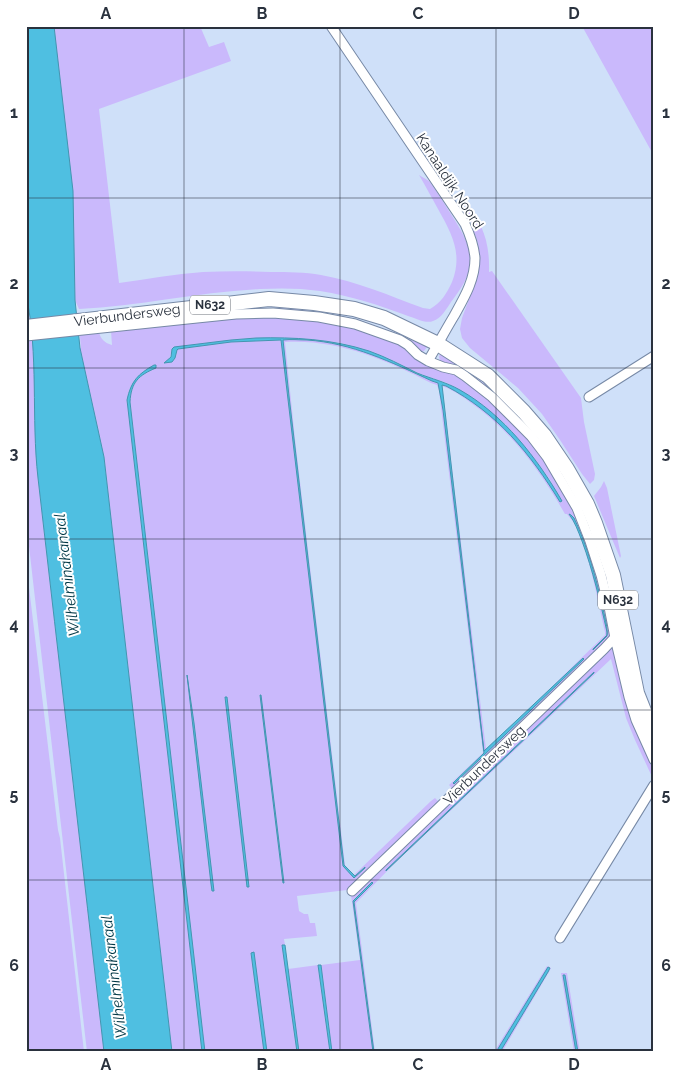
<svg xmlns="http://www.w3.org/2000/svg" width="680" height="1078" font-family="Raleway,sans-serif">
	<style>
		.green { fill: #cab9fc; fill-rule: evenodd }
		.water { fill: #4fbfe1; stroke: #4495b0 }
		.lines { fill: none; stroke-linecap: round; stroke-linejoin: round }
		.minor-casing { stroke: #7789a6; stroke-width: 11 }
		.primary-casing { stroke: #7789a6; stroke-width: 16 }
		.minor { stroke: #fff; stroke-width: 9 }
		.primary { stroke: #fff; stroke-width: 14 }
		.grid { fill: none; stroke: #2a323e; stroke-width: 1; stroke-opacity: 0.55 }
		.labels { text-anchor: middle; stroke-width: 4; stroke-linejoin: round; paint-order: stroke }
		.shield { fill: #fff; stroke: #6a7078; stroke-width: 1 }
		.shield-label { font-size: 12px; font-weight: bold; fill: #2a323e }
		.street-label { font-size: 14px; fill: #2a323e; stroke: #fff }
		.water-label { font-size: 15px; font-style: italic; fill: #023846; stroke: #fff }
		.neatline { fill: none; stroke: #2a323e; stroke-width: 2 }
		.grid-label { font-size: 16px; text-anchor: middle; font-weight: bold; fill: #2a323e }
	</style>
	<rect width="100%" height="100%" fill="#cfe0f9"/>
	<path class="green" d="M54 26H200L209 47 224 42 231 61 99 109 119 283C147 279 175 274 203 272 225 271 248 271 271 272 288 272 305 272 321 275 356 281 390 296 423 308L430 309C441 303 447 293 452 282 463 254 452 234 438 209 432 198 426 187 419 175 422 177 426 179 429 181 435 188 439 196 444 203 454 220 471 241 470 261 470 277 460 290 451 302 447 308 441 319 433 321 426 324 415 318 408 316 379 305 351 296 320 291 300 288 280 288 260 289 199 292 139 306 79 309L75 300Z
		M582 26H654V156Z
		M463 198C482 223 490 240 489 272L492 271 581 398 584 422 595 474 594 480 590 484 582 474 560 440 542 414 518 388 470 348 462 338 460 329 462 318 477 278 479 262 478 244Z
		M26 294C39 355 31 417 38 478 60 669 82 860 104 1052H87L26 520Z
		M254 308C319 307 369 320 427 347L424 351 420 352 322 315 211 311Z
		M97 312C98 325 96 341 112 345L111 331 198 321 265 316 318 320 361 329 400 343 455 374 480 390 519 428 545 460 567 495 591 552 613 638 457 788H452L449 785 483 753 439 391 437 385 431 383C385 359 337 339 285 342L295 439 345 865 354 875 431 801 435 798 438 801 437 806 348 892 347 890 297 896 299 911 304 914H308L310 923H315L317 936 284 939 285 945H282L297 1052H267L253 953H251L264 1052H205L130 402C131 382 139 375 156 368L155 365 144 371 130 388 127 400 202 1052H172L104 457 80 348H81L78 314ZM256 338 306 339 341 343 382 356 417 373 447 383 461 391 504 423 519 440 550 480 560 502C529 452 499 414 446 386L442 385 484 752 583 658 454 784 453 782 484 753 443 410 438 383 432 381C391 362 352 343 307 340 299 340 291 339 283 340L289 396 344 865 355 876V878L343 866 281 340 231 342 178 349 177 350 175 358 168 360C172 356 170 351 174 347L231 340ZM442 386C456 391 467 400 478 408 516 437 542 474 565 514H567C569 517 572 520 574 523 590 555 597 597 605 632V635L530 708 486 749ZM571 515 577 525 592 568 607 629V636L593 650V649L607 635V632L591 566 575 524 573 518 570 516ZM188 675 213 887 211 884ZM225 697H227L249 887H248ZM263 714 284 883H283Z
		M440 354C470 372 513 401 531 432L441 363 439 357Z
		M604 481 607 488 621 556 620 558 594 496 601 487Z
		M26 562 58 830 60 838 84 1052H26Z
		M614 643 647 752 654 767V781L635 740 626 718 611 659 391 867 356 903 375 1052H374L354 902 373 884 353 901 373 1052H332L321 965 360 960 351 895ZM587 678 588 679 387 870H386Z
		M318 965 330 1052H299L288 969Z
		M547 966 551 968 549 972 502 1052H500L549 968H548L496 1052H494Z
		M561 973H567L580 1052H578L564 975H563L576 1052H574Z"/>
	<path class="water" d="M26 26H54L73 191 75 300 80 348 104 457 172 1052H104C82 860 60 669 38 478 31 417 39 355 26 294Z
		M256 338C294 337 332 339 369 351 386 357 401 365 417 373 432 379 446 382 460 390 504 415 537 458 562 501L560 502C530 453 497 413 446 386L442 385 484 751 583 658 584 659 454 784 453 783 484 753 443 410 438 383 432 381C391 362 352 343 307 340 299 340 291 339 283 340L289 396 344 865 355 876 365 867V868L354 878 343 866 281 340 231 342 178 349 177 350 175 358 172 362 164 363 171 357 172 349 174 347 231 340Z
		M154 365H156V368C139 375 131 382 130 402L205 1052H202L127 400C131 381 138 374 154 365Z
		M569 514 571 515 574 518C588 547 596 578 603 609 605 618 608 628 607 636L593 650V649L607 635V632C600 601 593 571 582 541 578 531 575 522 569 514Z
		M594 672V673L386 871V870Z
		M187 675 194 723 214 891H212L211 884Z
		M260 695H261L284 883H283Z
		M225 697H227L249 887H247Z
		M372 882 373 883 354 902 374 1052H373L353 901Z
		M282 945H285L299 1052H297Z
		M254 952 267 1052H264L251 953Z
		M318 965H321L332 1052H330Z
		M548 967 550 968 548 972 500 1052H496Z
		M563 975H565L578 1052H576Z"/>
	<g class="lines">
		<g class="minor-casing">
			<path id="minor" d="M331 26 465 224C470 235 474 246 475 258 475 280 464 298 454 316 445 331 437 346 428 361
				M26 336 197 318 236 314 273 313 319 317 355 324 400 340 408 345 418 355 428 361 443 367 456 370 465 376 492 397 531 436 547 457 577 508 590 541 601 575 609 607 615 638 629 697 636 720 654 760
				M589 397 654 356
				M352 891 604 649 618 634
				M560 938 654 785"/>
		</g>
		<g class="primary-casing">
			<path id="primary" d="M26 327 269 299 314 303 354 309 384 318 438 344 488 376 524 412 544 435 567 469 587 504 595 523 613 575 637 693 654 736"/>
		</g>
		<use href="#minor" class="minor"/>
		<use href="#primary" class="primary"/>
	</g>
	<path class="grid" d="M184 26V1052M340 26V1052M496 26V1052M26 198H654M26 368H654M26 539H654M26 710H654M26 880H654"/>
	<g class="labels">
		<g class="shield">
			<rect x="190" y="295.5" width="40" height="19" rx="4"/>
			<rect x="598" y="590.5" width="40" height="19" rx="4"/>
		</g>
		<g class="shield-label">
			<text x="210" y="309">N632</text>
			<text x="618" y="604">N632</text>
		</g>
		<g class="street-label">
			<text transform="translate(450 181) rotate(57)" y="5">Kanaaldijk Noord</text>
			<text transform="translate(127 315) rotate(-7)" y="5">Vierbundersweg</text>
			<text transform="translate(484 765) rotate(-44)" y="5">Vierbundersweg</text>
		</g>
		<g class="water-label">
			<text transform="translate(67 575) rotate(-97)" y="5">Wilhelminakanaal</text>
			<text transform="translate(114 977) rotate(-97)" y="5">Wilhelminakanaal</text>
		</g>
	</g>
	<rect width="680" height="1078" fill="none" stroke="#ffffff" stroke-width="55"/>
	<rect x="28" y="28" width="624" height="1022" class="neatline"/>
	<g class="grid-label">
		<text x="106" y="19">A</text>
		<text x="262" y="19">B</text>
		<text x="418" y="19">C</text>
		<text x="574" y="19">D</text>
		<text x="14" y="118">1</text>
		<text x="666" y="118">1</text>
		<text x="14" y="289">2</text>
		<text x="666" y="289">2</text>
		<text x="14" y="459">3</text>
		<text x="666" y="459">3</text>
		<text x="14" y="630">4</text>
		<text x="666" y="630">4</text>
		<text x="14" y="800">5</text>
		<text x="666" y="800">5</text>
		<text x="14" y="971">6</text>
		<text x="666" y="971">6</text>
		<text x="106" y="1070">A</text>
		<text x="262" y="1070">B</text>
		<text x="418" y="1070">C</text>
		<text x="574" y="1070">D</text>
	</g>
</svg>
